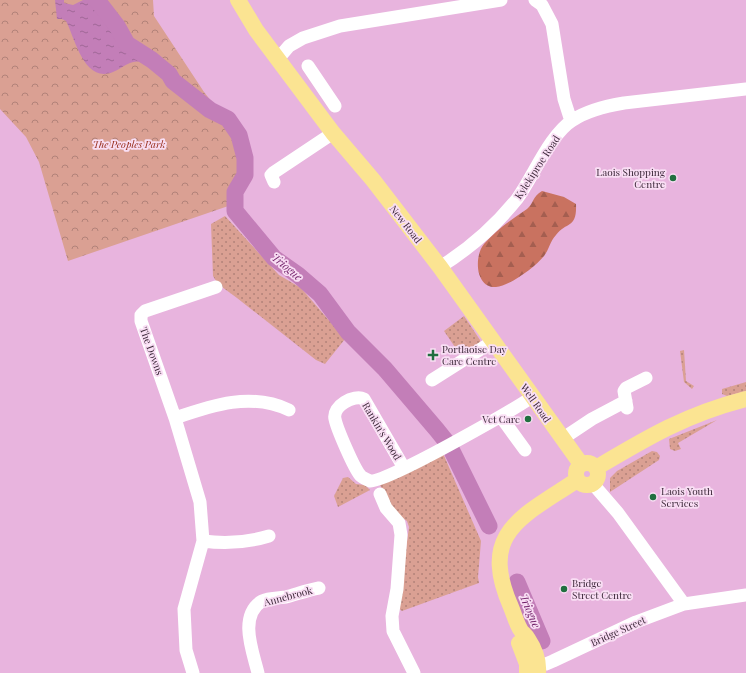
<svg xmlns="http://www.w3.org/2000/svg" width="746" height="673" font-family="'Playfair Display',serif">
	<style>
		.grass { fill: url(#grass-dots) }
		.forest { fill: url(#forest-firs) }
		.park { fill: url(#park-crowns) }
		.water { fill: url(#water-ripples) }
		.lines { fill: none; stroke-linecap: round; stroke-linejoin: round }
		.river { stroke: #c37eb8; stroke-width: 17 }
		.minor { stroke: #fff; stroke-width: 13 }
		.major { stroke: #fbe492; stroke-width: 16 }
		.poi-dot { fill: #206f3f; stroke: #f9def4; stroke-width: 1.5 }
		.labels { text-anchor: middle; stroke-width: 3.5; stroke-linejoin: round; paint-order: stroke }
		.park-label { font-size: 10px; font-style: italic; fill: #972e1b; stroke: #f9def4 }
		.street-label { font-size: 10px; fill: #3c2839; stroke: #f9def4 }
		.poi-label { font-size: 10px; fill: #3c2839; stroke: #f9def4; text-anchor: start }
		.water-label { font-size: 11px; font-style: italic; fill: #6e1c66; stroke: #f9def4 }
	</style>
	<defs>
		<pattern id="grass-dots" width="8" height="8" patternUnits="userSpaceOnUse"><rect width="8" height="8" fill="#daa093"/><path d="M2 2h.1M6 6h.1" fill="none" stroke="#b28279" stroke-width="1.8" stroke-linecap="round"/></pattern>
		<pattern id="forest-firs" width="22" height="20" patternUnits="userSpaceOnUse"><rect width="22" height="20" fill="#c97260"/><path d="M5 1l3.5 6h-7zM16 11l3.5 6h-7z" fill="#a45e50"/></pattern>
		<pattern id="park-crowns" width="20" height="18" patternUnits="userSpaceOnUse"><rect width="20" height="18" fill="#daa093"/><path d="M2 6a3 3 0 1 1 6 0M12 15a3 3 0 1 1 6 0" fill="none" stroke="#b28279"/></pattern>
		<pattern id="water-ripples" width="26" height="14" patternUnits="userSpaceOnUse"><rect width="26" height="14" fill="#c37eb8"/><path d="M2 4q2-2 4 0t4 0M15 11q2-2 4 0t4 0" fill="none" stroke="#a06797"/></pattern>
	</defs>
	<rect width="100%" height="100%" fill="#e8b4de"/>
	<path class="grass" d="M225 216 279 275 301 288 345 339 325 364 316 360 237 298 218 284 213 276 211 224Z
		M464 316 480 340V344L461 356 444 331Z
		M684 350 686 381 694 386 692 389 684 382 680 351Z
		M746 382V391L727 396 722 394V389Z
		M717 420 678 443 681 449 675 451 670 449 669 439Z
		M442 451 481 541 478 577 479 583 402 611 398 608 409 527 407 521 395 513 380 485Z
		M652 451 657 452 660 456 659 460 610 492V478L617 471Z
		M348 477 356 484 365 485 370 490 338 507 334 496 343 478Z"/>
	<path class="forest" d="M542 191 564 197 576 204C577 229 567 221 556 235 550 241 549 250 544 256 535 267 510 286 496 287 475 288 474 256 484 244 496 230 512 219 527 209 534 203 532 197 542 191Z"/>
	<path class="park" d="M0 0H153L154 16 204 92 219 111 230 117 242 134 251 162 248 180 240 202 68 261 39 162 26 137 0 109Z"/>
	<path class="water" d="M55 0H64V3L73 5 83 0H97L117 26 127 44 152 60C145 61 136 61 130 63 124 65 119 70 113 72 84 84 75 38 66 21L62 19H57Z"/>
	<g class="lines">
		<path class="river" d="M97 0 117 26 127 44 152 60 169 74 173 81 210 110 228 119 239 135 245 158V175L235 192V211L274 258 298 275 320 294 348 332 385 369 437 430 449 445 489 526
			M517 582 542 641"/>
		<path class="minor" d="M535 0 542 5 552 24 564 99 571 121
			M278 59 289 46 303 38 340 26 501 0
			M308 66 335 106
			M274 182 271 175 273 173 333 133
			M440 267C469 249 496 225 517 199 533 177 550 134 573 120 588 110 606 106 624 103L746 89
			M432 380 492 342
			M627 408 624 391 626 388 646 378
			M501 417 525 450
			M175 418C213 405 251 392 289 410
			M562 439 592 419 626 401
			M404 468 364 399C354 394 332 406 335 419 337 429 354 468 360 475 361 477 368 480 370 481 386 483 513 410 532 397
			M593 484 618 513 684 604
			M380 494 386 508 399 523 401 535 397 589 392 616 393 631 414 673
			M203 541C226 544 246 543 269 536
			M539 664H546L553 661 636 622 684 604 746 595
			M193 673 186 650 184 609 203 541 200 502 175 418 141 321V315L145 311 216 287
			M258 673C253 652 238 616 262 601 268 598 279 598 286 597 297 594 308 590 319 588"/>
		<path class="major" d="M238 0 256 30 333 133 373 180 440 267 581 464
			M576 474a11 11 0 1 1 22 0a11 11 0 1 1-22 0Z
			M596 468C648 437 687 414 746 399
			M519 643 527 664V673
			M538 673C539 661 534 648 528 639 526 635 522 633 520 629 516 622 514 614 511 607 478 532 522 517 577 480"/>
	</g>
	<g class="poi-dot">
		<circle cx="673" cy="178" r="4"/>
		<path d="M431 349h4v4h4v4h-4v4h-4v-4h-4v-4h4z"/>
		<circle cx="528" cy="419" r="4"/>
		<circle cx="653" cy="497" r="4"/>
		<circle cx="564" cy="589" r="4"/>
	</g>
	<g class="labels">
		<g class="park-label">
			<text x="129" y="148">The Peoples Park</text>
		</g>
		<g class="street-label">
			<text transform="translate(537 167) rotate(-57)" y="4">Kylekiproe Road</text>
			<text transform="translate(406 224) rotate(52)" y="4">New Road</text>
			<text transform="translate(152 351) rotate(70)" y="4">The Downs</text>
			<text transform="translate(536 403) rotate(55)" y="4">Well Road</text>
			<text transform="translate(382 431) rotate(59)" y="4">Rankin's Wood</text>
			<text transform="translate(288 596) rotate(-15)" y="4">Annebrook</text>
			<text transform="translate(618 631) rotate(-24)" y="4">Bridge Street</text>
		</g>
		<g class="poi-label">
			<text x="665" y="176" text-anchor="end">Laois Shopping<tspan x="665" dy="12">Centre</tspan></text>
			<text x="442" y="353">Portlaoise Day<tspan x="442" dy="12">Care Centre</tspan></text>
			<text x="520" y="423" text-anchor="end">Vet Care</text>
			<text x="661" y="495">Laois Youth<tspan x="661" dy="12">Services</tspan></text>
			<text x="572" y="587">Bridge<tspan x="572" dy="12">Street Centre</tspan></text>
		</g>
		<g class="water-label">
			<text transform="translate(287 267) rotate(40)" y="4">Triogue</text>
			<text transform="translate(530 611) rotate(67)" y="4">Triogue</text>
		</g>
	</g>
</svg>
